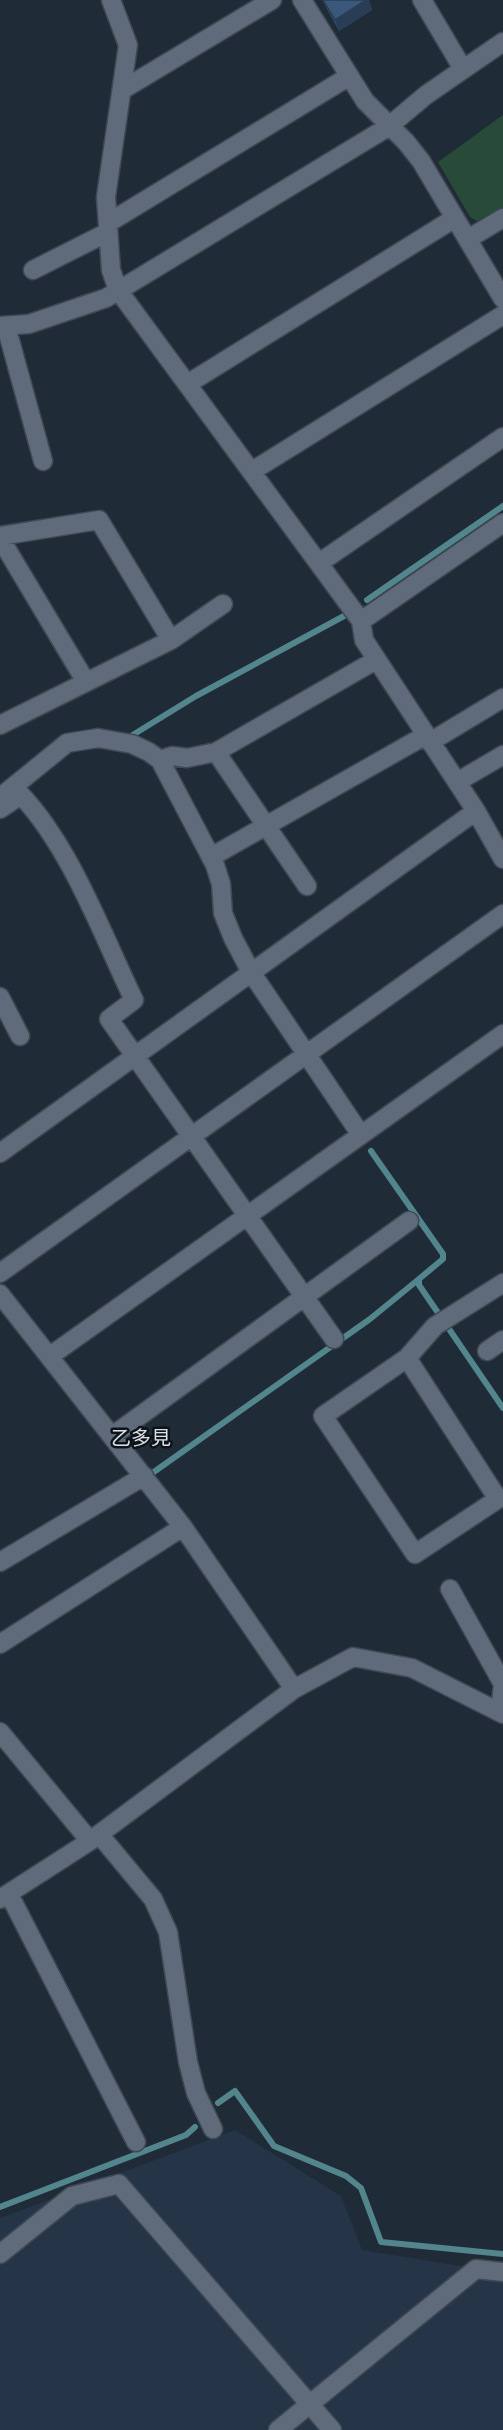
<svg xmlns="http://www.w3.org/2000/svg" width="503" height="2430" font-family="Poppins,'Noto Sans JP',sans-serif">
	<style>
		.built { fill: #253446 }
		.green { fill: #284a39 }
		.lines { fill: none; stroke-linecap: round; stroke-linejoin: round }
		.stream { stroke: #53858d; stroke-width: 6 }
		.street-casing { stroke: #3f4954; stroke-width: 21 }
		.secondary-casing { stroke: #3f4954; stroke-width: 21 }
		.street { stroke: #5f6b7a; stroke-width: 18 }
		.secondary { stroke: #5f6b7a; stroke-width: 18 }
		.wall { fill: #334c6a }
		.shaded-wall { fill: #293e56 }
		.building { fill: #3b587b; stroke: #293e56; stroke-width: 1.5 }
		.labels { text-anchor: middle; stroke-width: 5; stroke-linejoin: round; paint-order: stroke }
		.quarter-label { font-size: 20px; fill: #dae1e9; stroke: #0e1319 }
	</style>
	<rect width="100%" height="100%" fill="#202b38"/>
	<path class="built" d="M235 2130 341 2196 362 2250 503 2273V2430H0V2218Z"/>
	<path class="green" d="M503 115V207L477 221 470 217 438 162Z"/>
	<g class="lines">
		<path class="stream" d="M367 600 503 506
			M131 736 196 696 344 616
			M371 1151 443 1254V1259L419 1279V1285L503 1408
			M151 1474 370 1319 419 1279
			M218 2103 235 2091 274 2146 346 2176 361 2188 381 2242 503 2254
			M0 2207 186 2135 195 2127"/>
		<g class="street-casing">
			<path id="street" d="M111 0 128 45 106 197 111 270 118 290 361 621 364 640 476 811 503 859
				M302 0 365 101 406 142 421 161 503 299
				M422 0 463 69
				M122 90 272 0
				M108 223 348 77
				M468 239 503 218
				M33 270 108 232
				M0 326 29 324 106 298 388 127 426 95 503 42
				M6 326 43 461
				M189 383 455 218
				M252 471 503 315
				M0 536 99 520 171 640
				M0 538 86 682
				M319 563 503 437
				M361 621 503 523
				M0 725 171 640 223 604
				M430 742 503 698
				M160 760 172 756 187 758 216 752
				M457 782 503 755
				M3 795 67 743 98 738 132 744 149 752 160 760 215 865 221 884 223 913 233 938 251 972 361 1135
				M0 809 21 795C71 848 102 934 134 1000L109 1019 334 1339
				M211 857 426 735
				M307 886 216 752 376 660
				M0 997 20 1036
				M0 1153 476 811
				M0 1273 503 914
				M0 1294 183 1527 294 1689
				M487 1351 503 1340
				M50 1356 503 1034
				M407 1358 498 1499 415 1554 323 1416 407 1358 435 1326 503 1283
				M112 1436 409 1221
				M0 1562 144 1476
				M450 1589 503 1684 500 1712
				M0 1644 183 1527
				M0 1732 90 1841
				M99 1834 153 1899 168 1932 188 2062 196 2093 213 2129
				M9 1894 136 2142
				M0 1899 90 1841 294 1689 353 1657 412 1668 503 1714
				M0 2254 72 2196 119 2184
				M278 2430 476 2269 503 2272"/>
		</g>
		<g class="secondary-casing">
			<path id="secondary" d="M119 2184 332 2430"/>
		</g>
		<use href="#street" class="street"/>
		<use href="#secondary" class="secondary"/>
	</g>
	<path class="wall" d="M322 0H369L372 10 339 31Z"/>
	<path class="shaded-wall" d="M366 0H369L372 10 339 31 335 20Z"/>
	<path class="building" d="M323 0H366L335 20Z"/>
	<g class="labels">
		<g class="quarter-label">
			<text x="141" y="1445">乙多見</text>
		</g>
	</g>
</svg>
